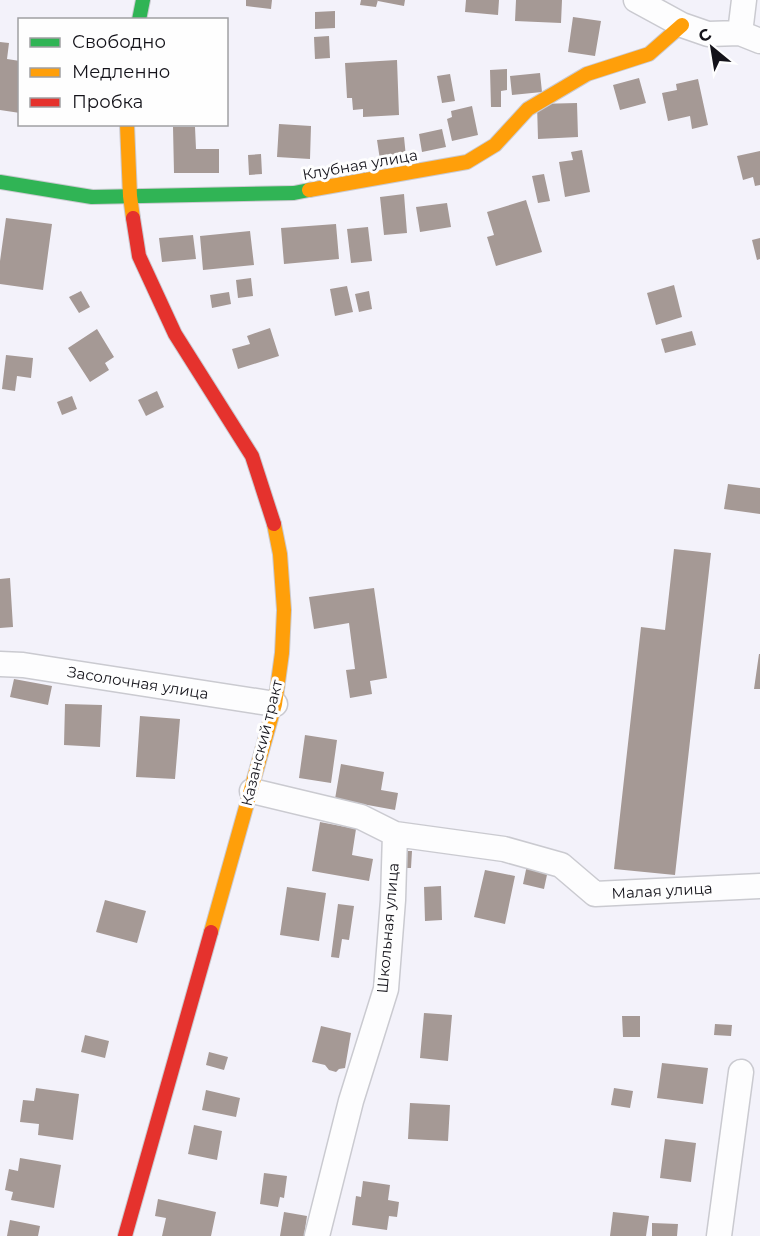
<svg xmlns="http://www.w3.org/2000/svg" width="760" height="1236" font-family="Montserrat,sans-serif">
	<style>
		.building { fill: #a59995 }
		.lines { fill: none; stroke-linecap: round; stroke-linejoin: round }
		.street-casing { stroke: #cacad0; stroke-width: 27 }
		.fast-casing { stroke: #cacad0; stroke-width: 16 }
		.slow-casing { stroke: #cacad0; stroke-width: 16 }
		.jam-casing { stroke: #cacad0; stroke-width: 16 }
		.street { stroke: #fdfdfe; stroke-width: 24 }
		.fast { stroke: #30b455; stroke-width: 14 }
		.slow { stroke: #ff9f0a; stroke-width: 14 }
		.jam { stroke: #e5322d; stroke-width: 14 }
		.labels { text-anchor: middle; stroke-width: 6; stroke-linejoin: round; paint-order: stroke }
		.street-label { font-size: 15px; fill: #14131a; stroke: #fefefe }
	</style>
	<rect width="100%" height="100%" fill="#f3f2fa"/>
	<path class="building" d="M246 0H272L271 9 246 6Z
		M361 0H378L376 7 360 5Z
		M378 0H405L404 6 378 1Z
		M466 0H499L498 15 465 12Z
		M516 0H562L561 23 515 21Z
		M335 11V28L315 29V12Z
		M573 17 601 21 595 56 568 52Z
		M329 36 330 58 315 59 314 37Z
		M0 42 9 43 7 59 20 61V113L0 110Z
		M397 60 399 115 363 117V109L353 110 352 98H347L345 63Z
		M507 69V90L501 91V107H491L490 70Z
		M540 73 542 92 512 95 510 76Z
		M450 74 455 101 442 103 437 76Z
		M639 78 646 103 620 110 613 85Z
		M698 79 708 125 692 129 690 116 668 121 662 93 677 90 676 84Z
		M577 103 578 137 538 139 537 104Z
		M472 106 478 135 452 141 447 119 452 117 451 111Z
		M279 124 311 126 310 159 277 157Z
		M173 127H195L196 149H219V173H174Z
		M442 129 446 147 422 152 419 134Z
		M404 137 406 157 380 160 377 140Z
		M582 150 590 192 565 197 559 162 573 160 571 152Z
		M760 151V185L755 186 753 177 743 180 737 156Z
		M261 154 262 174 249 175 248 155Z
		M544 174 550 201 538 203 532 176Z
		M404 194 407 233 384 235 380 197Z
		M526 200 542 252 496 266 487 237 494 235 487 212Z
		M447 203 451 227 420 232 416 207Z
		M6 218 52 224 43 290 0 284V261Z
		M336 224 339 259 284 264 281 228Z
		M368 227 372 261 351 263 347 229Z
		M250 231 254 265 203 270 200 236Z
		M193 235 196 259 162 262 159 238Z
		M760 238V259L757 260 752 240Z
		M251 278 253 296 238 298 236 280Z
		M674 285 682 317 656 325 647 293Z
		M347 286 353 312 335 316 330 289Z
		M81 291 90 307 79 313 69 297Z
		M369 291 372 309 359 312 355 294Z
		M229 292 231 304 212 308 210 295Z
		M270 328 279 356 238 369 232 349 250 344 247 336Z
		M97 329 114 357 105 363 109 370 90 382 68 348Z
		M692 331 696 345 665 353 661 339Z
		M6 355 33 358 31 378 17 376 15 391 2 389Z
		M157 391 164 407 146 416 138 400Z
		M72 396 77 409 62 415 57 402Z
		M728 484 760 488V514L724 509Z
		M674 549 711 553 675 875 614 869 641 627 665 630Z
		M10 578 13 627 0 628V579Z
		M374 588 387 678 370 681 372 694 350 698 346 670 355 669 349 623 314 629 309 597Z
		M759 654H760V689H754Z
		M14 679 52 686 48 705 10 697Z
		M65 704 102 705 100 747 64 745Z
		M140 716 180 719 175 779 136 777Z
		M305 735 337 740 331 783 299 778Z
		M341 764 384 772 381 790 398 793 395 810 335 799Z
		M320 822 356 829 352 855 373 859 369 881 312 871Z
		M400 851H412L411 868H399Z
		M527 865 548 870 544 889 523 884Z
		M485 870 515 876 505 924 474 917Z
		M441 886 442 920 425 921 424 887Z
		M287 887 326 893 319 941 280 935Z
		M105 900 146 911 137 943 96 932Z
		M338 904 354 906 349 940 342 939 339 958 331 957Z
		M424 1013 452 1015 448 1061 420 1058Z
		M622 1016H640V1037H623Z
		M715 1024 732 1025 731 1036 714 1035Z
		M321 1026 351 1033 345 1068 339 1069 336 1072 329 1070 325 1065 312 1062Z
		M85 1035 109 1041 105 1058 81 1052Z
		M209 1052 228 1057 224 1070 206 1065Z
		M662 1063 708 1068 703 1104 657 1098Z
		M36 1088 79 1094 73 1140 38 1135 39 1124 20 1122 23 1100 34 1101Z
		M614 1088 633 1091 630 1108 611 1105Z
		M206 1090 240 1098 236 1117 202 1110Z
		M410 1103 450 1105 448 1141 408 1139Z
		M194 1125 222 1131 217 1160 188 1154Z
		M665 1139 696 1143 691 1182 660 1178Z
		M20 1158 61 1165 54 1208 11 1200 13 1192 5 1190 9 1169 18 1171Z
		M264 1173 287 1176 284 1198 280 1197 278 1207 260 1204Z
		M363 1181 390 1185 388 1200 399 1202 397 1217 389 1216 387 1230 352 1225 356 1196 361 1197Z
		M158 1199 216 1212 211 1236H162L166 1218 155 1216Z
		M284 1212 307 1216 304 1236H280Z
		M613 1212 649 1216 646 1236H610Z
		M10 1220 40 1226 38 1236H7Z
		M652 1223 678 1224 677 1236H652Z"/>
	<g class="lines">
		<g class="street-casing">
			<path id="street" d="M636 0 682 25 708 34 740 33 760 41
				M740 33 744 0
				M0 664 23 665 275 704
				M252 791 361 817 395 834 504 849 561 865 595 894 760 886
				M317 1236 351 1101 386 989 393 900 395 834
				M719 1236 741 1072"/>
		</g>
		<g class="fast-casing">
			<path id="fast" d="M139 20 143 0
				M0 182 92 197 294 193 309 190"/>
		</g>
		<g class="slow-casing">
			<path id="slow" d="M127 124 130 196 133 218
				M309 190 467 162 495 145 528 109 587 74 649 54 682 25
				M211 932 275 704 282 653 284 610 280 554 274 524"/>
		</g>
		<g class="jam-casing">
			<path id="jam" d="M133 218 139 256 175 334 252 456 274 524
				M125 1236 211 932"/>
		</g>
		<use href="#street" class="street"/>
		<use href="#fast" class="fast"/>
		<use href="#slow" class="slow"/>
		<use href="#jam" class="jam"/>
	</g>
	<g class="labels">
		<g class="street-label">
			<text transform="translate(360 165) rotate(-10)" y="5">Клубная улица</text>
			<text transform="translate(138 683) rotate(9)" y="5">Засолочная улица</text>
			<text transform="translate(262 743) rotate(-76)" y="5">Казанский тракт</text>
			<text transform="translate(662 891) rotate(-3)" y="5">Малая улица</text>
			<text transform="translate(388 928) rotate(-85)" y="5">Школьная улица</text>
		</g>
	</g>
	<rect x="18" y="18" width="210" height="108" fill="#fefefe" stroke="#a0a0a3" stroke-width="1.5"/>
	<rect x="30" y="38" width="30" height="9" fill="#30b455" stroke="#a0a0a3" stroke-width="1.5"/>
	<text x="72" y="48" font-size="18" fill="#14131a">Свободно</text>
	<rect x="30" y="68" width="30" height="9" fill="#ff9f0a" stroke="#a0a0a3" stroke-width="1.5"/>
	<text x="72" y="78" font-size="18" fill="#14131a">Медленно</text>
	<rect x="30" y="98" width="30" height="9" fill="#e5322d" stroke="#a0a0a3" stroke-width="1.5"/>
	<text x="72" y="108" font-size="18" fill="#14131a">Пробка</text>
	<g transform="translate(712 48) rotate(330)" stroke="#fefefe" stroke-width="4.5" paint-order="stroke">
	<path d="M0-4.5L10 22L0 15L-10 22Z" fill="#14131a"/>
	<text y="-9" font-size="16" font-weight="bold" text-anchor="middle" fill="#14131a">С</text>
	</g>
</svg>
